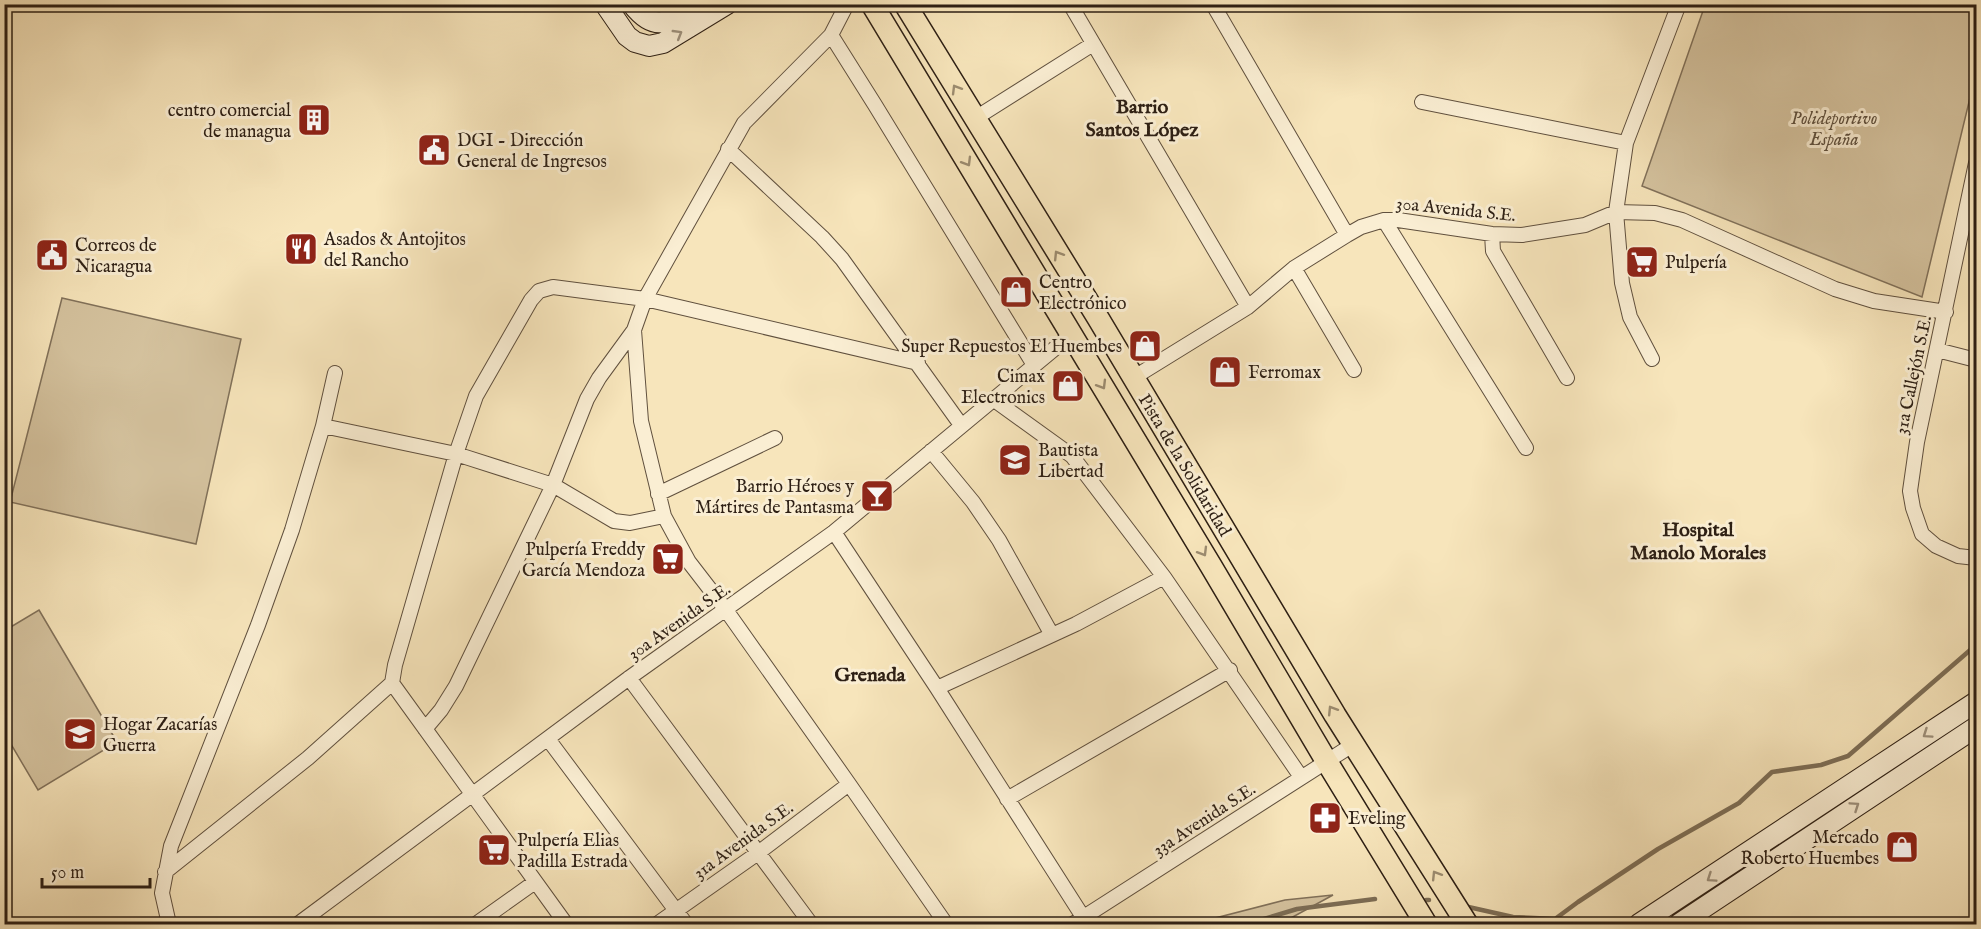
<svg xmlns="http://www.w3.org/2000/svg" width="1981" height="929" font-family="'IM FELL English',serif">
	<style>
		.green { fill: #d5c39f; stroke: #81715a; stroke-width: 1.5 }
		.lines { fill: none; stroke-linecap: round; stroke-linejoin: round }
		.stream { stroke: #7d6e56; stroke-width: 4.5 }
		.street-casing { stroke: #60503e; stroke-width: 16 }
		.secondary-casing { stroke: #2d1f14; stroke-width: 22 }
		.primary-casing { stroke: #2d1f14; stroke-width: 24 }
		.street { stroke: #faeed3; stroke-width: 14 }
		.secondary { stroke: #faeed3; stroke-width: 20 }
		.primary { stroke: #f7e5bb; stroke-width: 21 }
		.oneway { stroke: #9e917d }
		.oneway2 { stroke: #9c8c70 }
		.labels { text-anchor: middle; stroke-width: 6; stroke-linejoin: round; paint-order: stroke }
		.poi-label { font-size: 18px; fill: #2d1f14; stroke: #faeed3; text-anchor: start }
		.park-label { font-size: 18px; font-style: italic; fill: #5f503e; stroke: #faeed3 }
		.street-label { font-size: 18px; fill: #2d1f14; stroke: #faeed3 }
		.neighbourhood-label { font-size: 20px; font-weight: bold; fill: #2d1f14; stroke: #faeed3 }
	</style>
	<rect width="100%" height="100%" fill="#f7e5bb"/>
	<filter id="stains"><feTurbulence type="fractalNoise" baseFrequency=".00333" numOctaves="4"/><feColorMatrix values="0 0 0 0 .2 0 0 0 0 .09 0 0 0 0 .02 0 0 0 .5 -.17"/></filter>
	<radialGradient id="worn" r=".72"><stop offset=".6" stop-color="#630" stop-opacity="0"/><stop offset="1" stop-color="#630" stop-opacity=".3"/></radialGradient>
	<path class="green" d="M1705 5H1976V73L1922 297 1642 186Z
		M62 298 241 339 196 544 10 502Z
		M39 610 117 742 38 790 5 734 4 631Z
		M1333 895 1280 924H1192L1285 900Z"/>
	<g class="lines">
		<path class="stream" d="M1426 900H1429
			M1464 906 1513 917 1555 919 1578 902 1658 849 1739 803 1772 772 1821 765 1848 756 1976 645
			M1247 924 1297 909 1375 899"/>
		<g class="street-casing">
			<path id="street" d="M847 4 831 35 744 123 645 299 634 330 641 421 664 516 689 562 726 610 849 784 946 924
				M1070 4 1248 307
				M1215 8 1347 235
				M831 35 875 105 1034 365
				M1422 102 1626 143
				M974 119 1093 44
				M728 149 822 237 842 259 961 425
				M1976 163 1917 442 1910 491 1913 508 1922 534 1936 546 1958 556 1976 558
				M1384 220 1526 448
				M1492 234 1493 251 1567 378
				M1294 268 1354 370
				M1937 350 1976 360
				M1652 359 1630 317 1622 283 1616 212 1626 143 1679 4
				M335 373 323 426 456 454 553 485 614 521 630 523 664 516
				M1133 378 1248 307 1294 268 1347 235 1361 227 1384 220H1398L1492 234 1522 235 1585 225 1616 212 1655 213 1682 220 1835 289 1874 301 1946 312
				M993 399 1072 456 1164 577 1301 777
				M931 451 973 502 999 540 1052 635
				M658 494 775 438
				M834 532 937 688 1083 917
				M629 678 811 924
				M937 688 1076 624 1164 577
				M425 729 441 710 456 686 553 485 587 399 599 378 634 330
				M548 739 686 924
				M1007 799 1230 670
				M165 872 308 758 392 683
				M169 924 162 893 171 846 258 625 292 530 323 426
				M298 924 629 678 834 532 1071 335
				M476 924 535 882
				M566 924 392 683 395 665 456 454 476 396 531 300 539 291 553 287 645 299 918 363
				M657 924 758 853 849 784
				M1073 924 1354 744"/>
		</g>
		<g class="secondary-casing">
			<path id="secondary" d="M605 4 627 36 635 42 649 46 663 43 727 4
				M632 4C656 35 669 21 697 4
				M1639 924 1976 702
				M1679 924 1976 727"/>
		</g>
		<g class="primary-casing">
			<path id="primary" d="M872 4 1211 566 1327 762 1426 924
				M905 4 1098 318 1335 715 1467 924"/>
		</g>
		<use href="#street" class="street"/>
		<use href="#secondary" class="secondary"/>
		<use href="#primary" class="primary"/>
	</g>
	<defs><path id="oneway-chevron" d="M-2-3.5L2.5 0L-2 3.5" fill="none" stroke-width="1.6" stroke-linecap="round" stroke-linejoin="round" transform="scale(1.5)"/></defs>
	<g class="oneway">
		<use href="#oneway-chevron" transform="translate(678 34) rotate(-31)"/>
		<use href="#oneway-chevron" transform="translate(1927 734) rotate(146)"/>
		<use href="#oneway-chevron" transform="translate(1855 806) rotate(-34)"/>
		<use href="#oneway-chevron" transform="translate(1711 878) rotate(146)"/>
	</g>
	<g class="oneway2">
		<use href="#oneway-chevron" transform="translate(956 89) rotate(-121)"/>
		<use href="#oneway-chevron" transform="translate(967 162) rotate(59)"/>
		<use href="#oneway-chevron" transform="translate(1058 255) rotate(-122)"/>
		<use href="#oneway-chevron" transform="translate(1102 385) rotate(59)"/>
		<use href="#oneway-chevron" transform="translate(1203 552) rotate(59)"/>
		<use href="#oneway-chevron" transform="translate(1332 710) rotate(-122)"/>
		<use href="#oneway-chevron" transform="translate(1436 875) rotate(-122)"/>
	</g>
	<defs>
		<g id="building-square" transform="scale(1.725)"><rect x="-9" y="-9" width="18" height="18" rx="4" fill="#8f2418" stroke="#faeed3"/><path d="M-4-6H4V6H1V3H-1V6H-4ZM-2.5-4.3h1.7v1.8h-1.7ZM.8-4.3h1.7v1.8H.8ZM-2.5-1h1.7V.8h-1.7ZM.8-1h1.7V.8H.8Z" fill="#fff"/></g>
		<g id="civic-square" transform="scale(1.725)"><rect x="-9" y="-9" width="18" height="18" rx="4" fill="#8f2418" stroke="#faeed3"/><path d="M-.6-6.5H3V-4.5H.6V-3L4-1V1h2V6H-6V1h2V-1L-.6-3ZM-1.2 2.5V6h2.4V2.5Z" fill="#fff"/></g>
		<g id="restaurant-square" transform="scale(1.725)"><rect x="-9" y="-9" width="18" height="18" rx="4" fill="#8f2418" stroke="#faeed3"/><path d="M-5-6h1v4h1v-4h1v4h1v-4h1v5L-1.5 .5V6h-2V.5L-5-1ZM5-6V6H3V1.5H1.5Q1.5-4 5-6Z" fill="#fff"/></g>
		<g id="supermarket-square" transform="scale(1.725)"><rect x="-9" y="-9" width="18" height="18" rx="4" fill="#8f2418" stroke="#faeed3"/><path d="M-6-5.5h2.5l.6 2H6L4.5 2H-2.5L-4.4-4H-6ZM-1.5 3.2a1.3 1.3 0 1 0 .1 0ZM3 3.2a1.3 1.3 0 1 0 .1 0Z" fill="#fff"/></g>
		<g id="shop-square" transform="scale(1.725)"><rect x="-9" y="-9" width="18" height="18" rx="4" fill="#8f2418" stroke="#faeed3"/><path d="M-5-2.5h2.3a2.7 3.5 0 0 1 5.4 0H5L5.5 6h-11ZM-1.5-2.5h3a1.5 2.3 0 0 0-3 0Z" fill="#fff"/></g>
		<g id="school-square" transform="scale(1.725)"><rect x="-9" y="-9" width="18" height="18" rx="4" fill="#8f2418" stroke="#faeed3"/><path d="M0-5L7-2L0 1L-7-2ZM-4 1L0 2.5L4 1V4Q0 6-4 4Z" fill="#fff"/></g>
		<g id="bar-square" transform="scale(1.725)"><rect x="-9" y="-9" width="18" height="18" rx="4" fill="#8f2418" stroke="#faeed3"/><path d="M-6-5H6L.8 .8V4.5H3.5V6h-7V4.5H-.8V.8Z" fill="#fff"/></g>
		<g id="pharmacy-square" transform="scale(1.725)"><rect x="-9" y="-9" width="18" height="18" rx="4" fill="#8f2418" stroke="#faeed3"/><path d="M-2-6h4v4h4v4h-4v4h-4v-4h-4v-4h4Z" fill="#fff"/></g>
	</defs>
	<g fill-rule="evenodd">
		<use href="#building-square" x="314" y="120"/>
		<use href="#civic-square" x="434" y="150"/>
		<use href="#restaurant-square" x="301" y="249"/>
		<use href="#civic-square" x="52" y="255"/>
		<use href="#supermarket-square" x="1642" y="262"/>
		<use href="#shop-square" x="1016" y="292"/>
		<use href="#shop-square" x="1145" y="346"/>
		<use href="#shop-square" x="1225" y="372"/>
		<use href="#shop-square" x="1068" y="386"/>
		<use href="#school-square" x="1015" y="460"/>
		<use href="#bar-square" x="877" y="496"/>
		<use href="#supermarket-square" x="668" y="559"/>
		<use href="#school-square" x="80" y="734"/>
		<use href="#pharmacy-square" x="1325" y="818"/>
		<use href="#shop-square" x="1902" y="847"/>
		<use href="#supermarket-square" x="494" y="850"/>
	</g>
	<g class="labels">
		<g class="poi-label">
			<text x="291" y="116" text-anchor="end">centro comercial<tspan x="291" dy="21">de managua</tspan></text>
			<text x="457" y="146">DGI - Dirección<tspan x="457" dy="21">General de Ingresos</tspan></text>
			<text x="324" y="245">Asados &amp; Antojitos<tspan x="324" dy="21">del Rancho</tspan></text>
			<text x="75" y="251">Correos de<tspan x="75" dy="21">Nicaragua</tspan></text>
			<text x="1665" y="268">Pulpería</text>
			<text x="1039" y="288">Centro<tspan x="1039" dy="21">Electrónico</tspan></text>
			<text x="1122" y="352" text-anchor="end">Super Repuestos El Huembes</text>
			<text x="1248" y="378">Ferromax</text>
			<text x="1045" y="382" text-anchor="end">Cimax<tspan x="1045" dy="21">Electronics</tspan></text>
			<text x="1038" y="456">Bautista<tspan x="1038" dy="21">Libertad</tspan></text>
			<text x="854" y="492" text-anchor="end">Barrio Héroes y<tspan x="854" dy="21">Mártires de Pantasma</tspan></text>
			<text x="645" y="555" text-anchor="end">Pulpería Freddy<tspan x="645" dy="21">García Mendoza</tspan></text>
			<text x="103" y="730">Hogar Zacarías<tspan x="103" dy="21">Guerra</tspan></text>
			<text x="1348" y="824">Eveling</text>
			<text x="1879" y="843" text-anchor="end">Mercado<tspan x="1879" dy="21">Roberto Huembes</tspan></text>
			<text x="517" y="846">Pulpería Elias<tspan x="517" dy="21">Padilla Estrada</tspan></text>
		</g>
		<g class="park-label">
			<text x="1834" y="124">Polideportivo<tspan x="1834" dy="21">España</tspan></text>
		</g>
		<g class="street-label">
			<text transform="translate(1456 209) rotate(6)" y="6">30a Avenida S.E.</text>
			<text transform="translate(1913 375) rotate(-78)" y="6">31a Callejón S.E.</text>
			<text transform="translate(1185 465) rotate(59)" y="6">Pista de la Solidaridad</text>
			<text transform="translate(679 621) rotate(-35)" y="6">30a Avenida S.E.</text>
			<text transform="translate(1204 819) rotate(-33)" y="6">33a Avenida S.E.</text>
			<text transform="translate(743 840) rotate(-36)" y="6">31a Avenida S.E.</text>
		</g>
		<g class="neighbourhood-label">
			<text x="1142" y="113">Barrio<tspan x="1142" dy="23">Santos López</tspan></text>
			<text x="1698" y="536">Hospital<tspan x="1698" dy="23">Manolo Morales</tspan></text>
			<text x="870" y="681">Grenada</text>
		</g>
	</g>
	<rect width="1981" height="929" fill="none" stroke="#f7e5bb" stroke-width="24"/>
	<rect x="6" y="6" width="1969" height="917" fill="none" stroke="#2d1f14" stroke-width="3"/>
	<rect x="12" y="12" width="1957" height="905" fill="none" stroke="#2d1f14" stroke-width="1.5"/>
	<path d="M42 878v9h108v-9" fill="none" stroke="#2d1f14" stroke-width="3"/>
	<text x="51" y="878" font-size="18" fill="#2d1f14" stroke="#faeed3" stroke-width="4.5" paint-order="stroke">50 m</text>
	<rect width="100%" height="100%" filter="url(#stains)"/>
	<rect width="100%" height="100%" fill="url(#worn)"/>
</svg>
